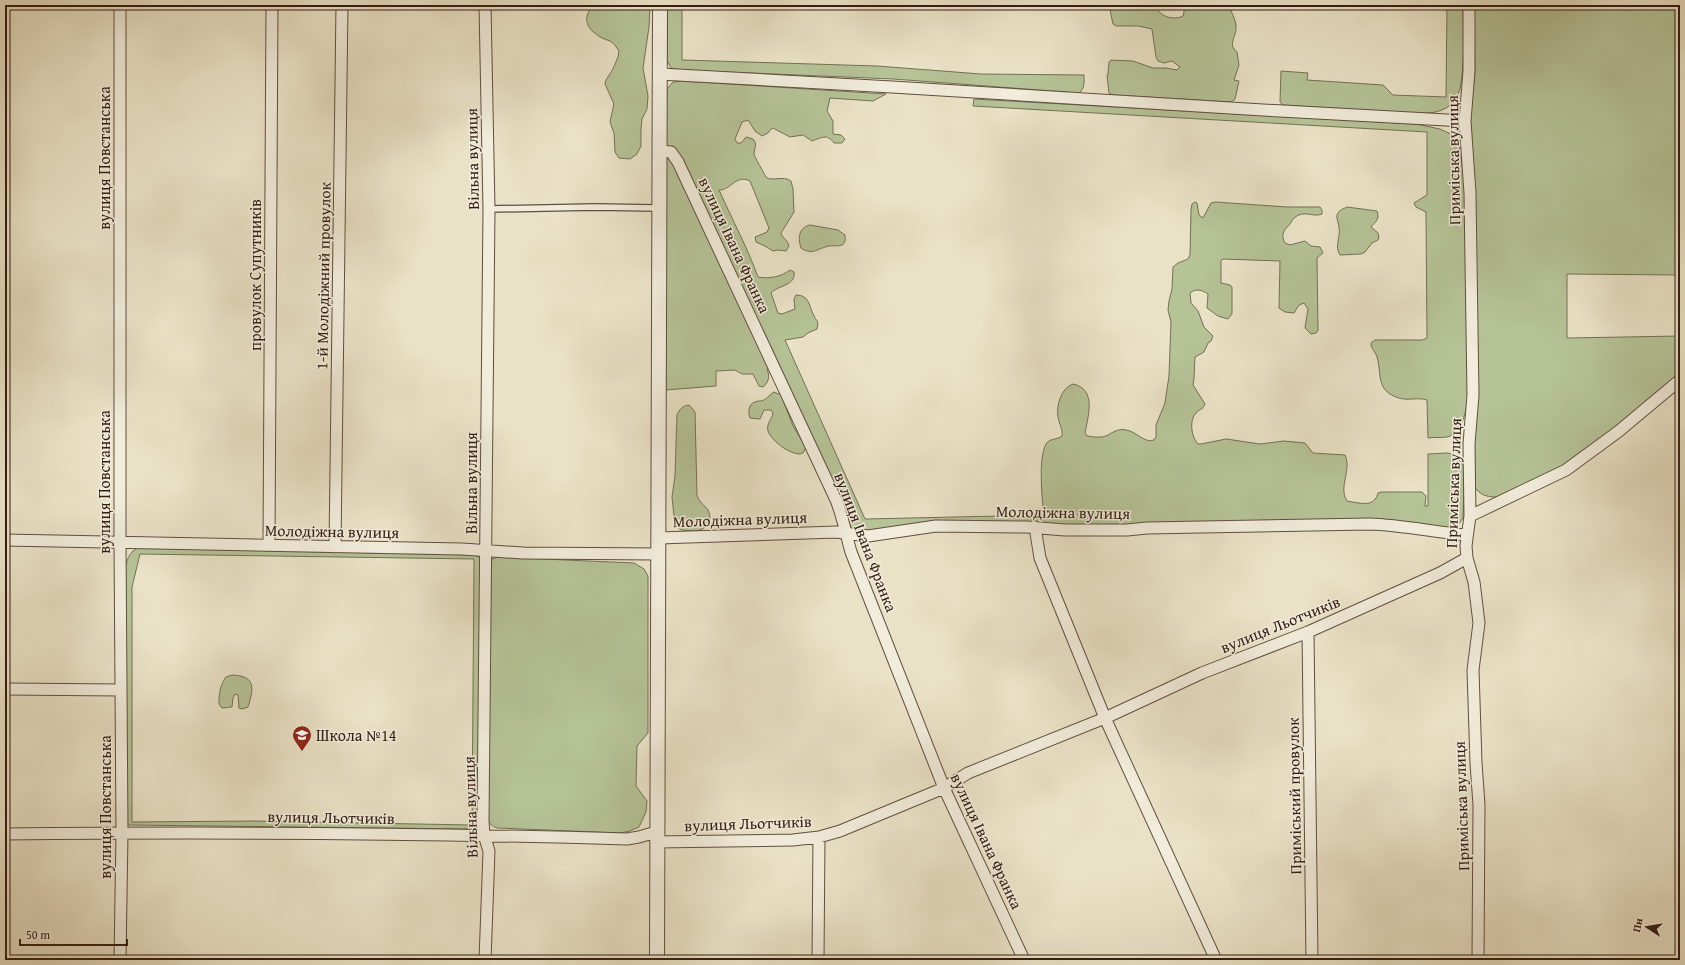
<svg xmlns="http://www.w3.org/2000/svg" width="1685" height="965" font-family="'Gentium Book Plus',serif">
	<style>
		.green { fill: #b5c397; stroke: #747054; fill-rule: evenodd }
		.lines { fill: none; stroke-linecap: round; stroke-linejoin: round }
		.service-casing { stroke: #614e3f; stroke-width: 8 }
		.minor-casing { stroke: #614e3f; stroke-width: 13 }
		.tertiary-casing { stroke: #614e3f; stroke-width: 16 }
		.service { stroke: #f1ecdb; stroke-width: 5.5 }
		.minor { stroke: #f1ecdb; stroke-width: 11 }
		.tertiary { stroke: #f1ecdb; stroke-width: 14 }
		.labels { text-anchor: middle; stroke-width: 3; stroke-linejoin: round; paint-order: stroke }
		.street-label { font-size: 16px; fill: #331c12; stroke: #f1ecdb }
		.poi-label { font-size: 16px; fill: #331c12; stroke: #f1ecdb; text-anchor: start }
	</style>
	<rect width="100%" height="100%" fill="#eae2c7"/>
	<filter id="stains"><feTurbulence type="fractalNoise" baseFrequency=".005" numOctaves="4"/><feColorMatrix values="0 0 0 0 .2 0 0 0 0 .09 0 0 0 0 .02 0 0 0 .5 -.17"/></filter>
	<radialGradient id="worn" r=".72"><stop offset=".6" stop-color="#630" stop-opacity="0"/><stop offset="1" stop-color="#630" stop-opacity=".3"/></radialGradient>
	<path class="green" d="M594 5H650L649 27 643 68 648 96 647 109 642 119 641 129V146L637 154 630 159 619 158 615 152 614 133 610 122 614 104 605 84 606 80 613 69 618 57 619 51C616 47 614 43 610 41 605 39 600 38 596 34 584 26 584 14 594 5Z
		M667 5H682V60L877 66 981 74 1084 75C1084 81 1085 89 1079 93L893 79 678 70 671 68 667 60Z
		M1109 5H1155C1158 16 1173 21 1183 16L1185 7 1187 5H1230C1230 12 1236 19 1236 26 1237 36 1227 44 1237 52L1239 65 1234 80 1239 81 1235 99 1231 102 1114 95 1109 93 1107 75H1108L1109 62 1111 60 1133 61 1153 68H1166L1177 70 1180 67 1172 61 1164 63 1158 61 1156 57 1152 29 1138 26H1116L1113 24Z
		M1447 5H1463C1463 25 1467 88 1454 102 1444 112 1432 113 1420 114L1283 105 1280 102 1281 71 1308 73 1307 80 1383 85 1393 95 1446 97Z
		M1474 5H1680V275L1567 274V338L1680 336V378L1585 461 1497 497C1486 497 1479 495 1474 485L1470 118 1475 72Z
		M681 81 886 94 873 101 830 98 827 111 833 121V134L841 135 845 139 842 143H834C827 133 821 138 812 141L803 135 790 137 773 128 771 129 768 133 762 136 755 131 748 120 742 122 735 139 737 143H741L746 137 753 139C758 145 754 148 754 154 754 156 765 175 766 177 772 182 783 175 791 181L793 189 794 212 781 233C782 238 788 240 789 246L786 251 778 250 773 251 765 246 756 242 755 237 767 232 769 228 750 181C735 174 732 190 719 190 732 219 747 247 758 277 769 279 781 277 790 270L794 272C796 286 778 285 771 293L778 313 782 314 795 309 794 299 796 295C809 295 809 305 813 314 814 317 817 320 818 323L817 329 808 333 803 337 785 340 865 519 1044 515C1042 498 1038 459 1046 444 1050 438 1057 440 1062 436 1063 429 1059 424 1058 417 1056 406 1061 388 1073 384 1097 389 1088 416 1085 433L1087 436C1093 437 1100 438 1106 436 1112 433 1118 428 1126 430 1136 431 1145 444 1154 440L1156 437V425L1165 403 1169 376 1171 322 1168 310 1169 301 1172 289 1173 267 1178 263 1188 259 1190 255 1191 210 1192 204 1195 202 1197 203 1199 215 1203 218 1211 203 1215 202 1287 207H1320L1322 210V214C1314 218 1304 209 1294 218 1291 221 1291 224 1288 226 1283 231 1281 236 1285 243L1290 245 1305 241 1311 246 1320 247 1323 253 1317 258V261L1318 330 1316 333 1311 334 1305 328 1308 309 1304 303 1299 305 1294 313 1285 312 1279 308 1280 261 1223 259 1221 261V283L1230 285 1232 287V314L1228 319 1218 316 1207 308 1208 294C1202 290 1196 288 1190 293L1191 303 1198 311 1204 327 1213 336 1211 341 1208 343 1204 352 1195 357C1194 366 1195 376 1193 385L1205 404C1203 410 1199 409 1196 413 1189 420 1191 437 1198 444H1201L1226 439 1260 444 1284 441 1305 443 1313 453 1345 455C1352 470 1338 487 1347 501 1354 502 1371 507 1375 499 1377 498 1377 495 1378 493L1381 492H1422L1426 496 1425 506H1428V454L1448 453 1454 455 1463 464 1465 472 1463 518 1456 528 1451 530 1400 521 869 533 851 531 683 160 676 149 666 146 667 89 673 82Z
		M974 99 1416 124 1440 129 1453 135 1459 143 1466 193 1468 396C1467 408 1463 433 1447 437 1441 438 1434 437 1428 438L1427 400C1418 397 1408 401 1399 398 1375 391 1382 373 1377 357 1375 351 1371 349 1371 343L1375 340H1422L1427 338 1426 212 1416 207 1414 203 1427 195V132L973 106Z
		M667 159H671L770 369H767C770 376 769 382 763 387L759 386 753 374H742L735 370 716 371V386L666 390 665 162Z
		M1347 207 1377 211C1380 219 1376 221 1371 227L1378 233 1379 237 1378 240 1372 243 1365 252 1361 254 1340 255C1334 246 1341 237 1339 227 1339 223 1336 219 1337 215 1339 210 1343 209 1347 207Z
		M810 225 838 230 845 235C847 249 837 245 829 246 818 248 813 256 801 248 798 239 798 228 810 225Z
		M774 392 781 395 793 426 804 444 806 448 803 453C794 458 771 441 768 431 766 424 772 419 773 413L771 410H764L760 419 750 418C748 413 748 404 755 402 758 400 761 402 764 400 768 398 770 394 774 392Z
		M689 405 695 412 697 495C700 504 704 504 708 510 714 522 705 531 693 531 686 531 680 531 675 525L672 497 675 476 677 415C680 409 682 406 689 405Z
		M138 548 474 555 481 558 478 826 472 829 128 825 126 824 124 571C127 562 128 552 138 548ZM140 554 474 559 472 825 254 821 132 822V587Z
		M498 557 634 563 644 569 648 576V733L637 746 636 786 647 801 646 812 639 827 630 831 620 833 497 828C492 826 490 825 488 819L491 563 492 559Z
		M232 675C256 676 254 688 248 707L242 709 239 708 238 695 235 694 233 698 232 707 222 708 219 704C219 693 220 686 226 677Z"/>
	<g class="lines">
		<g class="service-casing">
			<path id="service" d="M489 209 595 207 658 208"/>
		</g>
		<g class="minor-casing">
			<path id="minor" d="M120 5V543L122 833 120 960
				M1469 5V71L1465 121 1470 193 1473 395 1469 444 1470 516 1466 546 1467 558 1474 582 1479 623 1473 670 1476 763 1479 805 1478 960
				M660 74 892 87 1263 110 1465 121
				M659 151 671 152 678 162 836 500C843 517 846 535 851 552L944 788 1024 960
				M1470 516 1566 470 1619 431 1680 380
				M1035 527 1040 558 1105 718 1216 960
				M659 538 836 532 868 536 936 526 1027 527 1065 530H1127L1147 528 1369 524C1402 525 1434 532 1467 535
				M5 540 462 549 523 553 659 554
				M269 545 272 5
				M335 547 342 5
				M1308 632 1312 960
				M5 689 120 690
				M5 834C212 832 419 833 627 839L639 837 656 832
				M656 842 793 840 819 837 840 831 944 788 968 773 1105 718 1202 673 1308 632 1440 573 1467 558
				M485 960 489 851 484 835 483 820 489 209 485 5
				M818 960 819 837"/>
		</g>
		<g class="tertiary-casing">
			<path id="tertiary" d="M657 960 660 5"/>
		</g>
		<use href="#service" class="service"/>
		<use href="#minor" class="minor"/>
		<use href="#tertiary" class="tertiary"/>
	</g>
	<defs>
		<g id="school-pin" transform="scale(1)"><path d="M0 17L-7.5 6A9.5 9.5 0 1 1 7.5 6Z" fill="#8f2418" stroke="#f1ecdb"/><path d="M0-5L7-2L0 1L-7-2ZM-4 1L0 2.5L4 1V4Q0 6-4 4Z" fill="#fff"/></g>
	</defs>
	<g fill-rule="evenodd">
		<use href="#school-pin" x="302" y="735"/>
	</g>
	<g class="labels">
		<g class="street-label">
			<text transform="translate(104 158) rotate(-90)" y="6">вулиця Повстанська</text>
			<text transform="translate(472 159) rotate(-91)" y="6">Вільна вулиця</text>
			<text transform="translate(1453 160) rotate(-91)" y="6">Приміська вулиця</text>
			<text transform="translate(735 245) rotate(65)" y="6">вулиця Івана Франка</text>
			<text transform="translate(255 275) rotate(-90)" y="6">провулок Супутників</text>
			<text transform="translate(323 276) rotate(-89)" y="6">1-й Молодіжний провулок</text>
			<text transform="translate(104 482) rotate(-90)" y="6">вулиця Повстанська</text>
			<text transform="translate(471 483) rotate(-90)" y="6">Вільна вулиця</text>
			<text transform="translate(1453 483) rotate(-88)" y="6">Приміська вулиця</text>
			<text transform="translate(1063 512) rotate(1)" y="6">Молодіжна вулиця</text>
			<text transform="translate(740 519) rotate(-2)" y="6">Молодіжна вулиця</text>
			<text transform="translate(332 531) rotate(1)" y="6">Молодіжна вулиця</text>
			<text transform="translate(866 542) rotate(69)" y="6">вулиця Івана Франка</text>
			<text transform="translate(1280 624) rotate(-22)" y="6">вулиця Льотчиків</text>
			<text transform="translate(1294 796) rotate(-91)" y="6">Приміський провулок</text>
			<text transform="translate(1461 806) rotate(-92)" y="6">Приміська вулиця</text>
			<text transform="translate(105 807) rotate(-90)" y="6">вулиця Повстанська</text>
			<text transform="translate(470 807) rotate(-92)" y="6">Вільна вулиця</text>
			<text transform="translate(331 817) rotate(1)" y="6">вулиця Льотчиків</text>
			<text transform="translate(748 823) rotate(-2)" y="6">вулиця Льотчиків</text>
			<text transform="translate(987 841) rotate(65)" y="6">вулиця Івана Франка</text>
		</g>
		<g class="poi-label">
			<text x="316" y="741">Школа №14</text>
		</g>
	</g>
	<rect width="1685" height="965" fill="none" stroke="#eae2c7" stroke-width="20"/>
	<rect x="6" y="6" width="1673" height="953" fill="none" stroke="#331c12" stroke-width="2"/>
	<rect x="10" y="10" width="1665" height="945" fill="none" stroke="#331c12"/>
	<g transform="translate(1647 927) rotate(282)" stroke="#f1ecdb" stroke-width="3" paint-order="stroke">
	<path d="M0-3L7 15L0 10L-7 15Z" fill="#331c12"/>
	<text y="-6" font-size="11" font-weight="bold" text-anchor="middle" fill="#331c12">Пн</text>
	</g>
	<path d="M20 939v6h107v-6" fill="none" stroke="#331c12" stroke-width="2"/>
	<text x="26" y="939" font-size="12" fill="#331c12" stroke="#f1ecdb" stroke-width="3" paint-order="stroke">50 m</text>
	<rect width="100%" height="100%" filter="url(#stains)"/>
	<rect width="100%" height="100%" fill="url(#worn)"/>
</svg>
